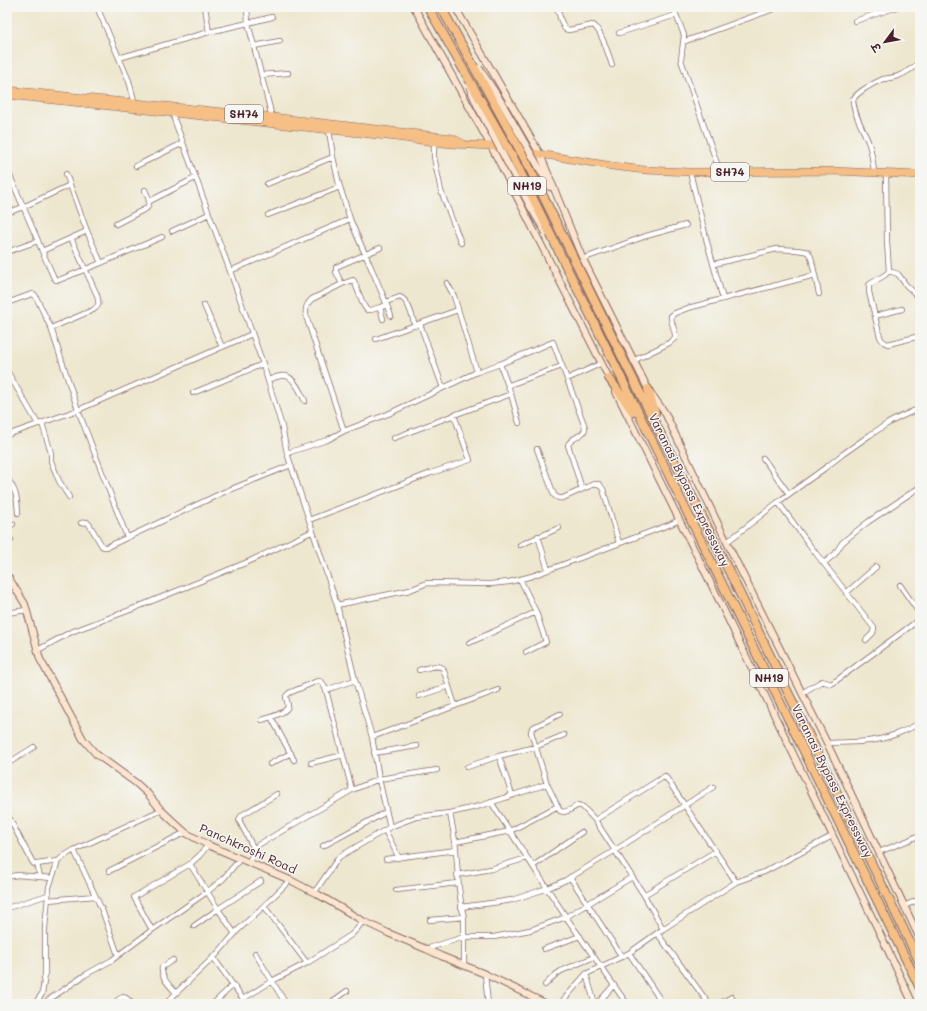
<svg xmlns="http://www.w3.org/2000/svg" width="927" height="1011" font-family="Mali,'Playpen Sans Deva',sans-serif">
	<style>
		.lines { fill: none; stroke-linecap: round; stroke-linejoin: round }
		.street-casing { stroke: #836564; stroke-width: 6 }
		.secondary-casing { stroke: #836564; stroke-width: 8 }
		.primary-casing { stroke: #836564; stroke-width: 8 }
		.highway-casing { stroke: #836564; stroke-width: 10 }
		.street { stroke: #fff; stroke-width: 4.5 }
		.secondary { stroke: #fbe5cf; stroke-width: 6 }
		.primary { stroke: #f5bf86; stroke-width: 7 }
		.highway { stroke: #f5bf86; stroke-width: 8 }
		.secondary-bridge-casing { stroke: #836564; stroke-width: 8; stroke-linecap: butt }
		.highway-bridge-casing { stroke: #836564; stroke-width: 10; stroke-linecap: butt }
		.secondary-bridge { stroke: #fbe5cf; stroke-width: 6 }
		.highway-bridge { stroke: #f5bf86; stroke-width: 8 }
		.labels { text-anchor: middle; stroke-width: 3; stroke-linejoin: round; paint-order: stroke }
		.shield { fill: #f6f6f2; stroke: #7e6067; stroke-width: 1 }
		.shield-label { font-size: 11px; font-weight: bold; fill: #4a1f2b }
		.street-label { font-size: 12px; fill: #4a1f2b; stroke: #f6f6f2 }
	</style>
	<rect width="100%" height="100%" fill="#f6f6f2"/>
	<filter id="ink" filterUnits="userSpaceOnUse"><feTurbulence type="fractalNoise" baseFrequency=".025" numOctaves="2"/><feDisplacementMap in="SourceGraphic" scale="8" xChannelSelector="R" yChannelSelector="G"/><feConvolveMatrix kernelMatrix="1 2 1 2 8 2 1 2 1" color-interpolation-filters="sRGB"/></filter>
	<filter id="wash" filterUnits="userSpaceOnUse"><feTurbulence type="fractalNoise" baseFrequency=".012" numOctaves="4" result="noise"/><feDisplacementMap in="SourceGraphic" scale="16" xChannelSelector="R" yChannelSelector="G"/><feGaussianBlur stdDeviation="0.9" result="paint"/><feColorMatrix in="noise" values="0 0 0 0 0 0 0 0 0 0 0 0 0 0 0 0 0 1.4 0 .05"/><feComposite in="paint" operator="in"/></filter>
	<g filter="url(#wash)">
		<rect width="100%" height="100%" fill="#eee7cf"/>
	</g>
	<g filter="url(#ink)">
		<g class="lines">
			<g class="street-casing">
				<path id="street" d="M97 7 129 81 135 104
					M205 7 209 32 248 23 272 117
					M247 7 248 23 272 17
					M523 7C527 11 531 8 536 7
					M557 7 561 21 565 29 569 30 593 25C601 29 609 56 612 65
					M673 7 684 35 681 60 720 172
					M919 7 920 9
					M855 21 897 7
					M619 33 676 15
					M683 42 779 7
					M254 46 280 41
					M119 58 209 32
					M261 75 288 73
					M173 113 174 119 183 143 230 271 263 364 282 427 287 453 337 605 355 680 326 690
					M434 142V157L441 191 461 243
					M7 165 10 176 38 241
					M136 166 183 143
					M690 172 707 242 723 299
					M874 172C873 163 872 153 869 144 864 130 853 114 853 99 859 91 874 83 883 79 888 78 893 78 898 76 906 73 914 67 920 62
					M886 173 887 242 889 271 885 275 870 284 869 285V292L880 337C882 341 884 343 888 344L920 336
					M66 174 87 231 101 263
					M267 184 333 157
					M150 201 195 178
					M7 213 23 207 70 185
					M268 215 340 187
					M350 219C363 251 379 283 391 316
					M116 224 147 208C151 201 148 197 145 190
					M172 231 209 214
					M42 251 54 278 56 280H59L101 263 162 237
					M7 252 38 241 42 251 87 231
					M582 259 646 236 686 225
					M714 264 777 249 796 250 804 251 808 252 811 257 819 294
					M230 271 350 219 339 184 333 157 329 130
					M889 271 898 274 906 285 920 298
					M447 283 454 296 477 372 500 364
					M342 284 336 272V267L380 248
					M386 302 400 297C409 301 412 316 415 326
					M7 303 32 294 35 295 36 297 51 328 78 410 127 537
					M204 305 222 347
					M380 307 383 319
					M875 316 902 309
					M420 324 443 388
					M51 328 93 310C100 305 99 304 97 295L71 238
					M376 339 458 310
					M633 361 669 343 675 338C676 331 671 324 671 316L675 313 688 308 815 275
					M7 371 38 424
					M567 379 585 427C585 437 572 436 568 445L582 489
					M268 380C273 378 281 375 286 376 294 377 302 395 305 401
					M509 385 562 366
					M193 393 263 364
					M42 423 51 453V461L59 481 69 497
					M519 423 511 394 500 364 553 342 567 379 602 363
					M344 431 311 331C307 319 301 308 312 299L342 284 353 280 354 281 364 306 367 310H371L387 305
					M7 435 78 410 252 334
					M394 438 454 415 511 394
					M537 449 554 495C557 498 559 499 563 498L594 484H599L603 489 619 543
					M287 453 327 440 344 431 388 414 477 372
					M763 458 789 494
					M7 477C16 492 17 495 18 513
					M778 502 811 547 874 628 873 633 866 640
					M309 520 431 473 470 460 454 415
					M81 523 87 522 89 524 102 546 104 547H107L224 492 291 465
					M7 528 13 524
					M538 536 548 570
					M7 540H11
					M727 542 778 502 825 468 843 454 870 435 887 424 898 418 920 408
					M520 545 559 528
					M824 563 835 554 842 543 849 537 868 522 920 487
					M520 579 536 612 546 642 526 652
					M900 585 920 614
					M846 593 876 567
					M337 605 410 590 427 583 490 584 509 582 532 576 671 524 679 520
					M7 613 27 610
					M469 643 536 612
					M38 650 71 632 130 610 250 561 313 531
					M419 670C427 668 436 664 443 668L455 706
					M355 680 372 737
					M802 693 822 681 831 684 833 683 920 619
					M419 696 449 686
					M271 717 294 760
					M262 720C268 718 287 713 288 706 288 703 286 699 286 696L289 693 315 682 319 681 322 682 326 690 352 790
					M827 743C841 742 854 743 868 741 884 740 906 731 920 723
					M374 753 417 746
					M499 756 512 795
					M311 763 343 755
					M7 764 34 747
					M270 764 291 753
					M467 767 499 756 535 747 564 735
					M547 784 531 732 532 728 560 714
					M491 802 566 917 627 1004
					M7 814 32 861 34 864H37L58 861
					M595 820 665 776 736 882
					M390 827 416 817 450 813 480 806 547 784 560 811C566 814 573 808 578 805L583 807 595 820 644 895 663 929
					M385 830 399 858
					M455 842 510 831 558 806
					M323 846 386 812
					M254 849 239 820 242 815 277 794
					M74 850 102 910 118 955
					M879 852 909 840 920 835
					M386 859 456 850
					M249 863 254 849 258 845 352 790 379 779 437 770
					M37 864 40 877
					M190 864 218 909 235 934
					M533 866 582 832
					M109 871 180 835 186 833
					M457 875 491 869 527 858
					M7 877 17 875 52 878
					M570 877 622 957
					M396 890 458 883
					M314 893 339 857 390 827 379 779 372 737 455 706 498 690
					M644 895 716 851
					M48 900 95 896
					M264 906 307 963
					M904 906 920 899
					M461 907 499 902 512 900 548 888 566 880 614 851 713 787
					M7 908 48 895
					M464 917V965
					M430 920 464 917C458 895 458 872 456 850 455 837 452 825 450 813
					M194 926 218 909 261 881
					M914 927 920 924
					M152 930 134 897 190 864 200 855 208 845
					M657 933 709 1004
					M426 949 464 937H494L530 930 566 917 632 877
					M544 949 580 936
					M255 953 286 1004
					M629 953 663 1004
					M213 957 243 999
					M173 960 162 967C160 977 170 986 176 993
					M485 974 488 1004
					M586 974 595 1004
					M545 985 554 976 561 971 594 957
					M47 1001 85 975 112 960 152 930 207 892 223 879 240 859
					M32 1004 36 1002 42 994 45 975V928L49 887 58 861 64 856 74 850 161 810
					M114 1004C121 996 125 994 132 1004
					M166 1004 176 993 217 954 238 930 264 906 290 880
					M213 1004 233 985
					M247 1004 243 999 272 981 307 963 351 935 357 929 363 921
					M329 1004 347 991
					M560 1004 586 974 629 953 663 929 736 882 764 872 832 836
					M597 1004 614 985
					M719 1004 732 997"/>
			</g>
			<g class="secondary-casing">
				<path id="secondary" d="M414 7 491 146 611 382
					M455 7 540 154 581 255 648 389 665 413 732 553 827 743 920 939
					M534 159 550 187
					M616 392 715 592 884 942 913 1004
					M7 575 25 604 40 659 83 739 96 754 136 783 148 794 161 810 176 824 186 833 208 845 290 880 319 895 363 921 388 933 426 949 441 956 485 974 547 1004"/>
			</g>
			<g class="primary-casing">
				<path id="primary" d="M7 90 272 117 393 131 452 138 464 144
					M7 95 387 136 451 144 491 146 612 166 645 170 690 172 834 171 920 175"/>
			</g>
			<g class="highway-casing">
				<path id="highway" d="M626 365 703 518 920 963
					M617 369 920 988
					M609 378 633 412
					M648 389 655 413"/>
			</g>
			<use href="#street" class="street"/>
			<use href="#secondary" class="secondary"/>
			<use href="#primary" class="primary"/>
			<use href="#highway" class="highway"/>
			<g class="secondary-bridge-casing">
				<path id="secondary-bridge" d="M479 68 499 98 534 159
					M469 86 477 105 531 208 546 233"/>
			</g>
			<g class="highway-bridge-casing">
				<path id="highway-bridge" d="M428 7 513 157 563 260 617 369
					M441 7 527 163 626 365"/>
			</g>
			<use href="#secondary-bridge" class="secondary-bridge"/>
			<use href="#highway-bridge" class="highway-bridge"/>
		</g>
	</g>
	<g class="labels">
		<g class="shield">
			<rect x="225" y="105" width="38" height="18" rx="3"/>
			<rect x="711" y="163" width="38" height="18" rx="3"/>
			<rect x="508" y="177" width="38" height="18" rx="3"/>
			<rect x="750" y="669" width="38" height="18" rx="3"/>
		</g>
		<g class="shield-label">
			<text x="244" y="118">SH74</text>
			<text x="730" y="176">SH74</text>
			<text x="527" y="190">NH19</text>
			<text x="769" y="682">NH19</text>
		</g>
		<g class="street-label">
			<text transform="translate(689 490) rotate(64)" y="4">Varanasi Bypass Expressway</text>
			<text transform="translate(832 781) rotate(64)" y="4">Varanasi Bypass Expressway</text>
			<text transform="translate(248 849) rotate(24)" y="4">Panchkroshi Road</text>
		</g>
	</g>
	<rect width="927" height="1011" fill="none" stroke="#f6f6f2" stroke-width="24"/>
	<g transform="translate(885 42) rotate(238)" stroke="#f6f6f2" stroke-width="3" paint-order="stroke">
	<path d="M0-3L7 15L0 10L-7 15Z" fill="#4a1f2b"/>
	<text y="-6" font-size="11" font-weight="bold" text-anchor="middle" fill="#4a1f2b">उ</text>
	</g>
</svg>
